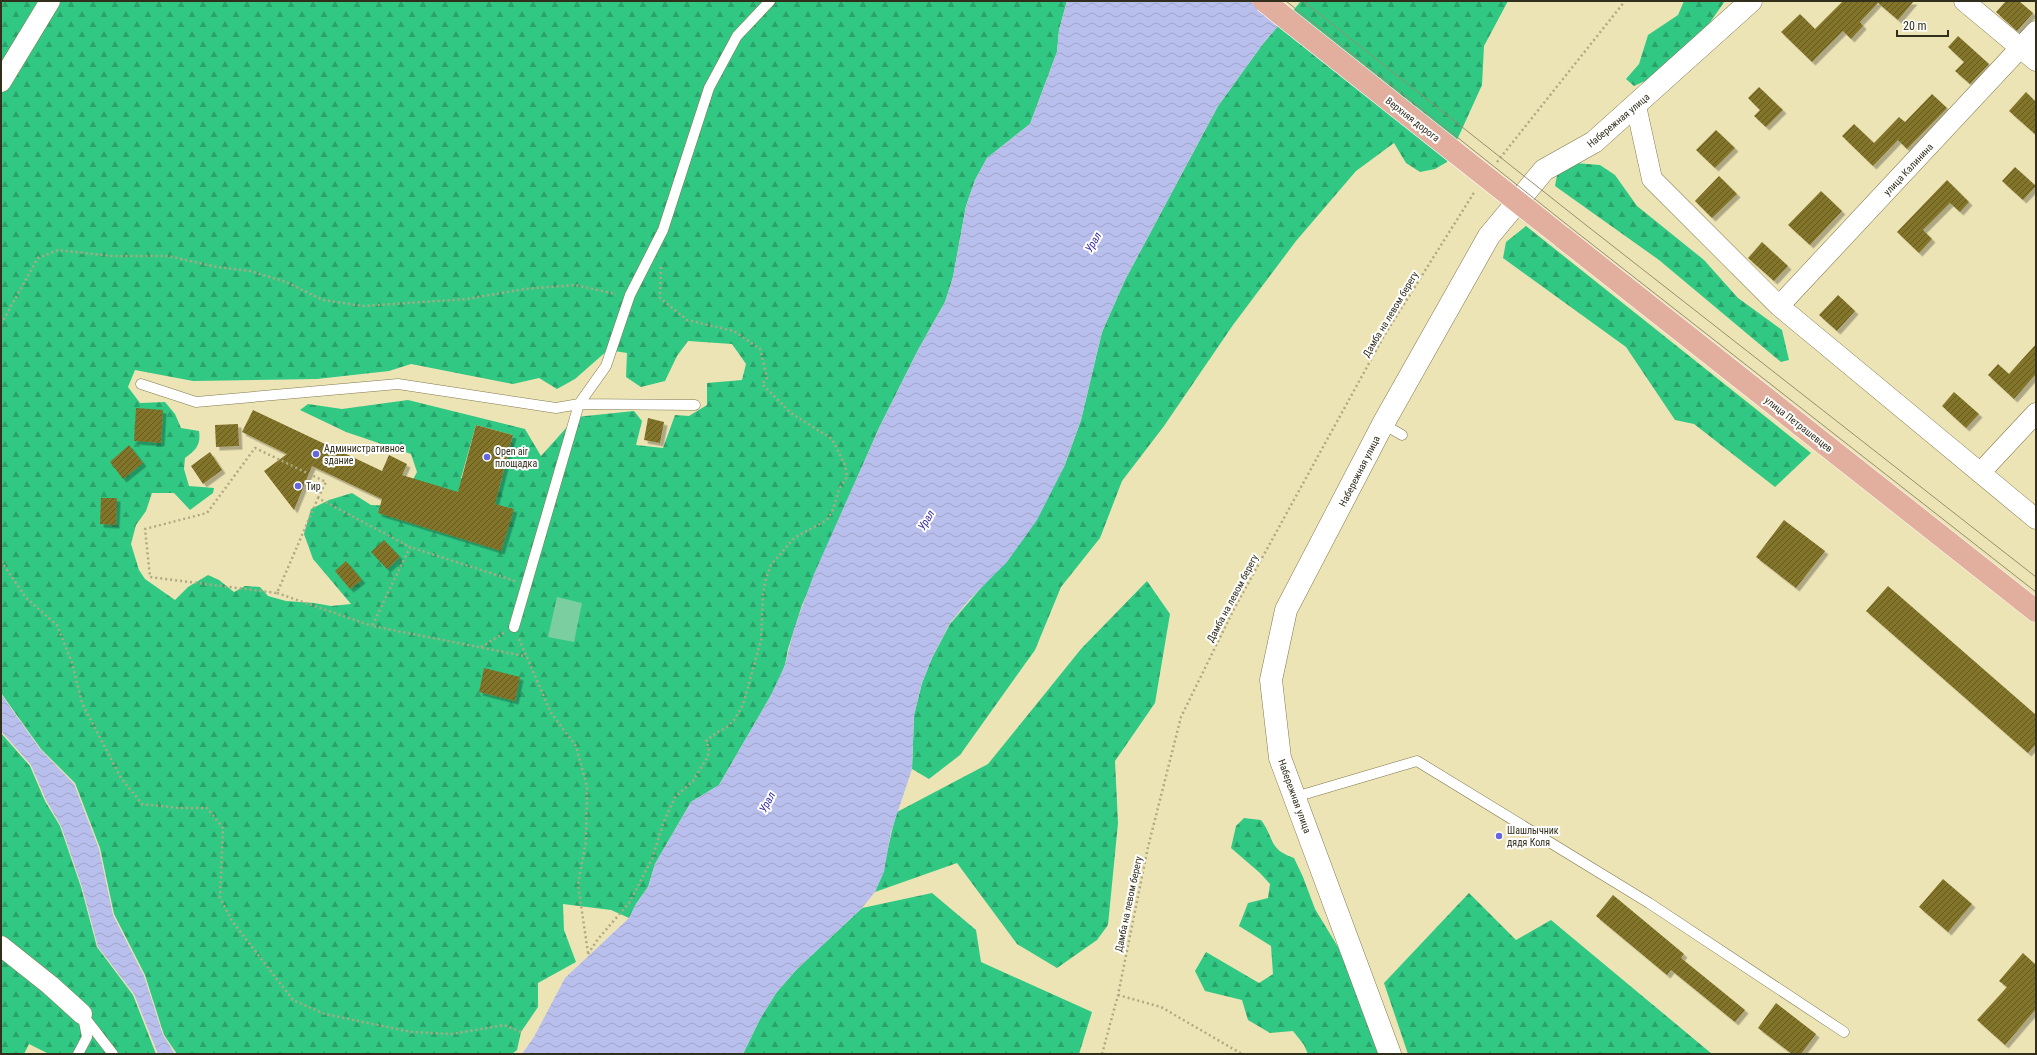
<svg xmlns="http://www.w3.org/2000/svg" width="2037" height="1055" font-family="'Roboto Condensed',sans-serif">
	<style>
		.forest { fill: url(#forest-firs); fill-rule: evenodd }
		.park { fill: #7bcea0 }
		.water { fill: url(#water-waves) }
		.pier { fill: #ede4b5 }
		.building { fill: url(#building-hatch); filter: url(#shadow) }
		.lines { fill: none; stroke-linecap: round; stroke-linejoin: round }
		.service-casing { stroke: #80784d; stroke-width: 11 }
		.minor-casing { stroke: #80784d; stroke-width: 21 }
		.secondary-casing { stroke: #80784d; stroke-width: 23 }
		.primary-casing { stroke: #fff; stroke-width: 23 }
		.path { stroke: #afa883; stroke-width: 2.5; stroke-dasharray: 2 3; stroke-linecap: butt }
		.service { stroke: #fff; stroke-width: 10 }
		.minor { stroke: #fff; stroke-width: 20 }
		.secondary { stroke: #fff; stroke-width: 22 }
		.primary { stroke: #e2ae9e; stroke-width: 22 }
		.tram { stroke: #958f6e; stroke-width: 1 }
		.primary-bridge-casing { stroke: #fff; stroke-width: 23; stroke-linecap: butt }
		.primary-bridge { stroke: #e2ae9e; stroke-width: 22 }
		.poi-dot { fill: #6366de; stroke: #fff; stroke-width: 1.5 }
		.labels { text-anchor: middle; stroke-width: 4; stroke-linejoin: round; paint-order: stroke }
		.street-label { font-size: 10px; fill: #312e1c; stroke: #fff }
		.poi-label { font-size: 10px; fill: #312e1c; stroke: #fff; text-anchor: start }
		.water-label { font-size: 11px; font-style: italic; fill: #3b2fab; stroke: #fff }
	</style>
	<defs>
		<pattern id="forest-firs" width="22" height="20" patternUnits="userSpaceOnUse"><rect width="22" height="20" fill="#31c884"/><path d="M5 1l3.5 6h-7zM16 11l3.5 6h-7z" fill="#2aa36b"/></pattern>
		<pattern id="water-waves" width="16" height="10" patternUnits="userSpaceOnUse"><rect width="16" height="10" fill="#b9bfec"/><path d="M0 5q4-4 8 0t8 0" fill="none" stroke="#a0a4ca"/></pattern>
		<pattern id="building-hatch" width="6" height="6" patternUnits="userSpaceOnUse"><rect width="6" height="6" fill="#82742a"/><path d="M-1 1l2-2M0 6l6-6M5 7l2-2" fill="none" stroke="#655a22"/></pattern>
		<filter id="shadow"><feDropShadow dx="3.5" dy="3.5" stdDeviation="0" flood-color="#0004"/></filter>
	</defs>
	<rect width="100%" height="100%" fill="#ede4b5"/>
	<path class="forest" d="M1 1H1067L1059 30 1057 52 1030 124 987 158 975 180 966 206 953 277 945 302 918 350 879 428 802 605 788 649 785 665 777 685 719 785 691 802 655 864 648 887 636 904 629 918 611 910 563 904 564 930 576 962 538 983V1007L521 1032 517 1050 512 1054H177L164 1035 145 975 114 914 100 848 75 783 41 749 1 693ZM688 341 732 344 746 364 742 380 707 383V405L689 416 675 415 663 448 636 445 642 421 634 411 576 417 541 456 525 429 408 400 342 409 308 404 300 410 346 432 411 454 417 472 406 493 394 506 371 505 352 493 329 500 311 509 304 534 313 559 351 604 331 606 314 603 286 601 268 596 260 587 245 586 234 592 219 580 208 575 188 587 175 600 145 579 139 570 131 544 136 525 146 511 152 493H174L190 510 213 493 214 488 189 486 184 469 185 458C196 450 201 445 199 431L181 428 175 414 165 402 140 403 128 387 135 370 193 381 317 379 389 371 411 364 513 384 539 378 557 389 575 379 608 350 627 353 626 377 641 387 665 381 677 356ZM476 425 513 435 499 488 461 478Z
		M1299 1H1508L1484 46 1482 85 1447 162 1435 169 1420 172 1406 163 1394 143 1356 171 1296 241 1233 325 1164 426 1122 481 1100 538 1061 587 1035 650 960 755 929 779 912 769 914 715 922 683 932 658 950 624 986 582 1064 467 1081 420 1102 332 1125 280 1218 106 1262 45Z
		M1684 1H1725L1692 48 1654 77 1634 86 1626 79 1639 64 1648 35 1678 15Z
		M1575 163 1600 165 1615 175 1637 206 1704 260 1738 298 1782 330 1789 360 1781 362 1659 260 1555 186 1557 175Z
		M1526 226 1811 453 1775 487 1694 424 1675 420 1626 347 1503 258 1506 242Z
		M1147 581 1170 614 1155 703 1115 761 1118 823 1108 925 1097 940 1057 968 1017 944 957 863 875 892C886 866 889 838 897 812L988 764 1081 649Z
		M1 733 30 766 45 801 60 826 81 887 97 947 133 995 156 1054H49L29 1044 24 1054H1Z
		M1244 818 1261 820C1275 839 1268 849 1294 858L1303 877 1315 909 1338 947 1381 1054H1308L1304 1045 1293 1031 1270 1033 1248 1020 1242 1000 1205 991 1195 971 1206 952 1259 983 1273 974 1271 946 1239 926 1248 903 1268 898 1270 884 1260 873 1231 848 1236 826Z
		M932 893 976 930 981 962 1092 1012 1079 1054H743L760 1019 776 993 796 970 862 908Z
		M1469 893 1516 940 1551 920 1712 1054H1408L1384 983Z"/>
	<path class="park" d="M557 597 582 603 574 642 548 637Z"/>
	<path class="water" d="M1067 1H1299L1262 45 1218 106 1125 280 1102 332 1081 420 1064 467 1037 520 1007 562 969 600 950 623 932 658 922 683 914 715 912 769 891 832 884 872 875 892 862 908 796 970 776 993 760 1019 743 1054H522L534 1037 565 978 629 918 636 904 648 887 655 864 691 802 719 785 770 697 785 665 794 629 814 574 879 428 918 350 945 302 953 277 966 206 975 180 987 158 1030 124 1057 52 1059 30Z
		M1 694 40 749 74 784 99 849 113 915 144 976 163 1035 175 1054H158L134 994 98 947 82 887 61 826 46 800 31 765 1 731Z"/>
	<path class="pier" d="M1250 1H1301L1281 25Z"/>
	<path class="building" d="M1843 1H1914L1898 20 1878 3 1860 22 1863 26 1851 39 1843 31 1812 62 1781 32 1800 14 1815 29Z
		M2006 1H2019L2033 13 2017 31 1996 12Z
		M1958 36 1989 64 1970 84 1955 71 1964 62 1948 47Z
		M1759 87 1783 110 1766 127 1754 116 1760 110 1748 98Z
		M2026 92 2036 102V135L2009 111Z
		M1932 94 1947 108 1907 149 1898 140 1873 166 1842 136 1854 124 1874 143 1899 117 1905 122Z
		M1716 130 1735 148 1715 168 1696 150Z
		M2015 167 2036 186 2023 200 2002 181Z
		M1719 176 1737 194 1712 218 1695 201Z
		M1947 180 1969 202 1960 212 1950 203 1923 230 1932 239 1919 253 1897 232Z
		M1821 191 1842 211 1810 245 1788 225Z
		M1762 242 1788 266 1774 281 1748 258Z
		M1838 295 1855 311 1837 331 1819 315Z
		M2036 344V374L2014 399 1988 375 1998 364 2009 374Z
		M1954 392 1979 414 1966 428 1942 406Z
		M136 408 163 410 161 443 134 441Z
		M253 410 382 471 389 455 407 464 402 475 458 492 476 425 513 435 495 504 514 509 501 551 378 513 382 499 312 466 294 510 264 471 287 454 242 432Z
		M648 418 664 422 660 443 644 440Z
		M238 424 239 446 216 447 215 425Z
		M129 445 143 463 123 479 110 462Z
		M210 452 222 470 203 484 191 466Z
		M101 498H117L116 525 100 524Z
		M1784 520 1825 551 1796 588 1756 557Z
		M384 540 400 557 387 569 371 552Z
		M346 561 362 580 350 589 335 571Z
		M1888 586 2036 715V744L2028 753 1866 611Z
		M484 668 520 677 515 701 479 692Z
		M1943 879 1972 904 1948 932 1919 907Z
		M1613 895 1684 954 1681 958 1745 1010 1735 1022 1671 970 1667 975 1596 916Z
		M2023 953 2036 965V1009L2005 1045 1977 1020 2007 987 1999 981Z
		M1776 1003 1816 1034 1801 1054H1792L1758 1028Z"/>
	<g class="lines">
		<g class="service-casing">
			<path id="service" d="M141 384 196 402 398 384 556 408 579 404 695 405
				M1383 424 1402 435
				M514 627 579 404 606 366 630 295 663 230 709 88 737 36 770 1
				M1295 797 1417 761 1649 903 1844 1032
				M82 1014 113 1054
				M78 1054 87 1037 83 1017"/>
		</g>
		<g class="minor-casing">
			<path id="minor" d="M1964 1 2036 61
				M1 82 50 1
				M1636 106 1652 179 1779 306 2036 519
				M1779 306 2036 31
				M1980 473 2036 413
				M1 946 50 985 82 1014"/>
		</g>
		<g class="secondary-casing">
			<path id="secondary" d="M1390 1054 1280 758 1271 680 1286 610 1383 424 1489 236 1544 170 1594 142 1751 1"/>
		</g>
		<g class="primary-casing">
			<path id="primary" d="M1562 237 2036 611"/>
		</g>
		<path class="path" d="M1497 162 1625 1
			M1 324 38 258 58 250 111 256H168L217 267 250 271 286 282 323 300 363 306 467 299 524 289 575 285 616 294
			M318 498 326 482 255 448 207 513 145 529 150 577 277 593 318 498 410 547
			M1 561 26 598 57 625 72 663 82 703 121 778 142 804 179 808H207L223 828 220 898 232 921 293 1000 325 1014 411 1032 452 1034 504 1025 521 1032
			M515 581 410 547 372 626 524 656
			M277 593 372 626
			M519 639 551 713 576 746 587 787 586 841 578 884 588 953
			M481 647 504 633
			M588 954 598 939 629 903 652 859 663 824 675 797 693 781 708 756 709 748 706 741 716 733 727 727 734 720 743 705 761 640 763 593 766 578 771 565 794 538 827 520 833 510 839 489 847 477 845 465 832 439 791 413 762 384 767 378 760 349 734 331 687 320 660 298 661 265
			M1118 995 1161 1007 1242 1054
			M1102 1054 1118 995 1148 847 1181 717 1234 609 1384 336 1475 191"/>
		<use href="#service" class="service"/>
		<use href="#minor" class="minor"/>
		<use href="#secondary" class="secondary"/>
		<use href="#primary" class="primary"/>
		<path class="tram" d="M1286 1 1570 227 2036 592
			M1303 1 1577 218 2036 577"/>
		<g class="primary-bridge-casing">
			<path id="primary-bridge" d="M1264 1 1562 237"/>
		</g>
		<use href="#primary-bridge" class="primary-bridge"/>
	</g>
	<g class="poi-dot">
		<circle cx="316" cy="454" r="4"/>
		<circle cx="487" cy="457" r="4"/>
		<circle cx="298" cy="486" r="4"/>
		<circle cx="1499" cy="836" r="4"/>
	</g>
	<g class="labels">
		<g class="street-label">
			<text transform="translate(1413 119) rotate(38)" y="4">Верхняя дорога</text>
			<text transform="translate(1618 120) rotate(-40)" y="4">Набережная улица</text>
			<text transform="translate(1908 169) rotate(-47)" y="4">улица Калинина</text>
			<text transform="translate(1390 314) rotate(-59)" y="4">Дамба на левом берегу</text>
			<text transform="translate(1799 424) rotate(38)" y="4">улица Петрашевцев</text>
			<text transform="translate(1359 471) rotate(-63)" y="4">Набережная улица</text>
			<text transform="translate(1232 598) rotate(-62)" y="4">Дамба на левом берегу</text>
			<text transform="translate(1295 796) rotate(70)" y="4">Набережная улица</text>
			<text transform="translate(1128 904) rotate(-78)" y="4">Дамба на левом берегу</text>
		</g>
		<g class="poi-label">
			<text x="324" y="452">Административное<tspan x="324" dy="12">здание</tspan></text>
			<text x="495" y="455">Open air<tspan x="495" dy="12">площадка</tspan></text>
			<text x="306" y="490">Тир</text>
			<text x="1507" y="834">Шашлычник<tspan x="1507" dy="12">дядя Коля</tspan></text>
		</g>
		<g class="water-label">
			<text transform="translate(1093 242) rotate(-59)" y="4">Урал</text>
			<text transform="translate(926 520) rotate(-59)" y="4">Урал</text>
			<text transform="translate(767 802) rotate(-62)" y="4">Урал</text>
		</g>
	</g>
	<rect width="2037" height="1055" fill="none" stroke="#312e1c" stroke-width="4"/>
	<path d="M1897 30v6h51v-6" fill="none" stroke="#312e1c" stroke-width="2"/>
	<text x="1903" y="30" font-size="12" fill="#312e1c" stroke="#ffffff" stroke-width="3" paint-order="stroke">20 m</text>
</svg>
